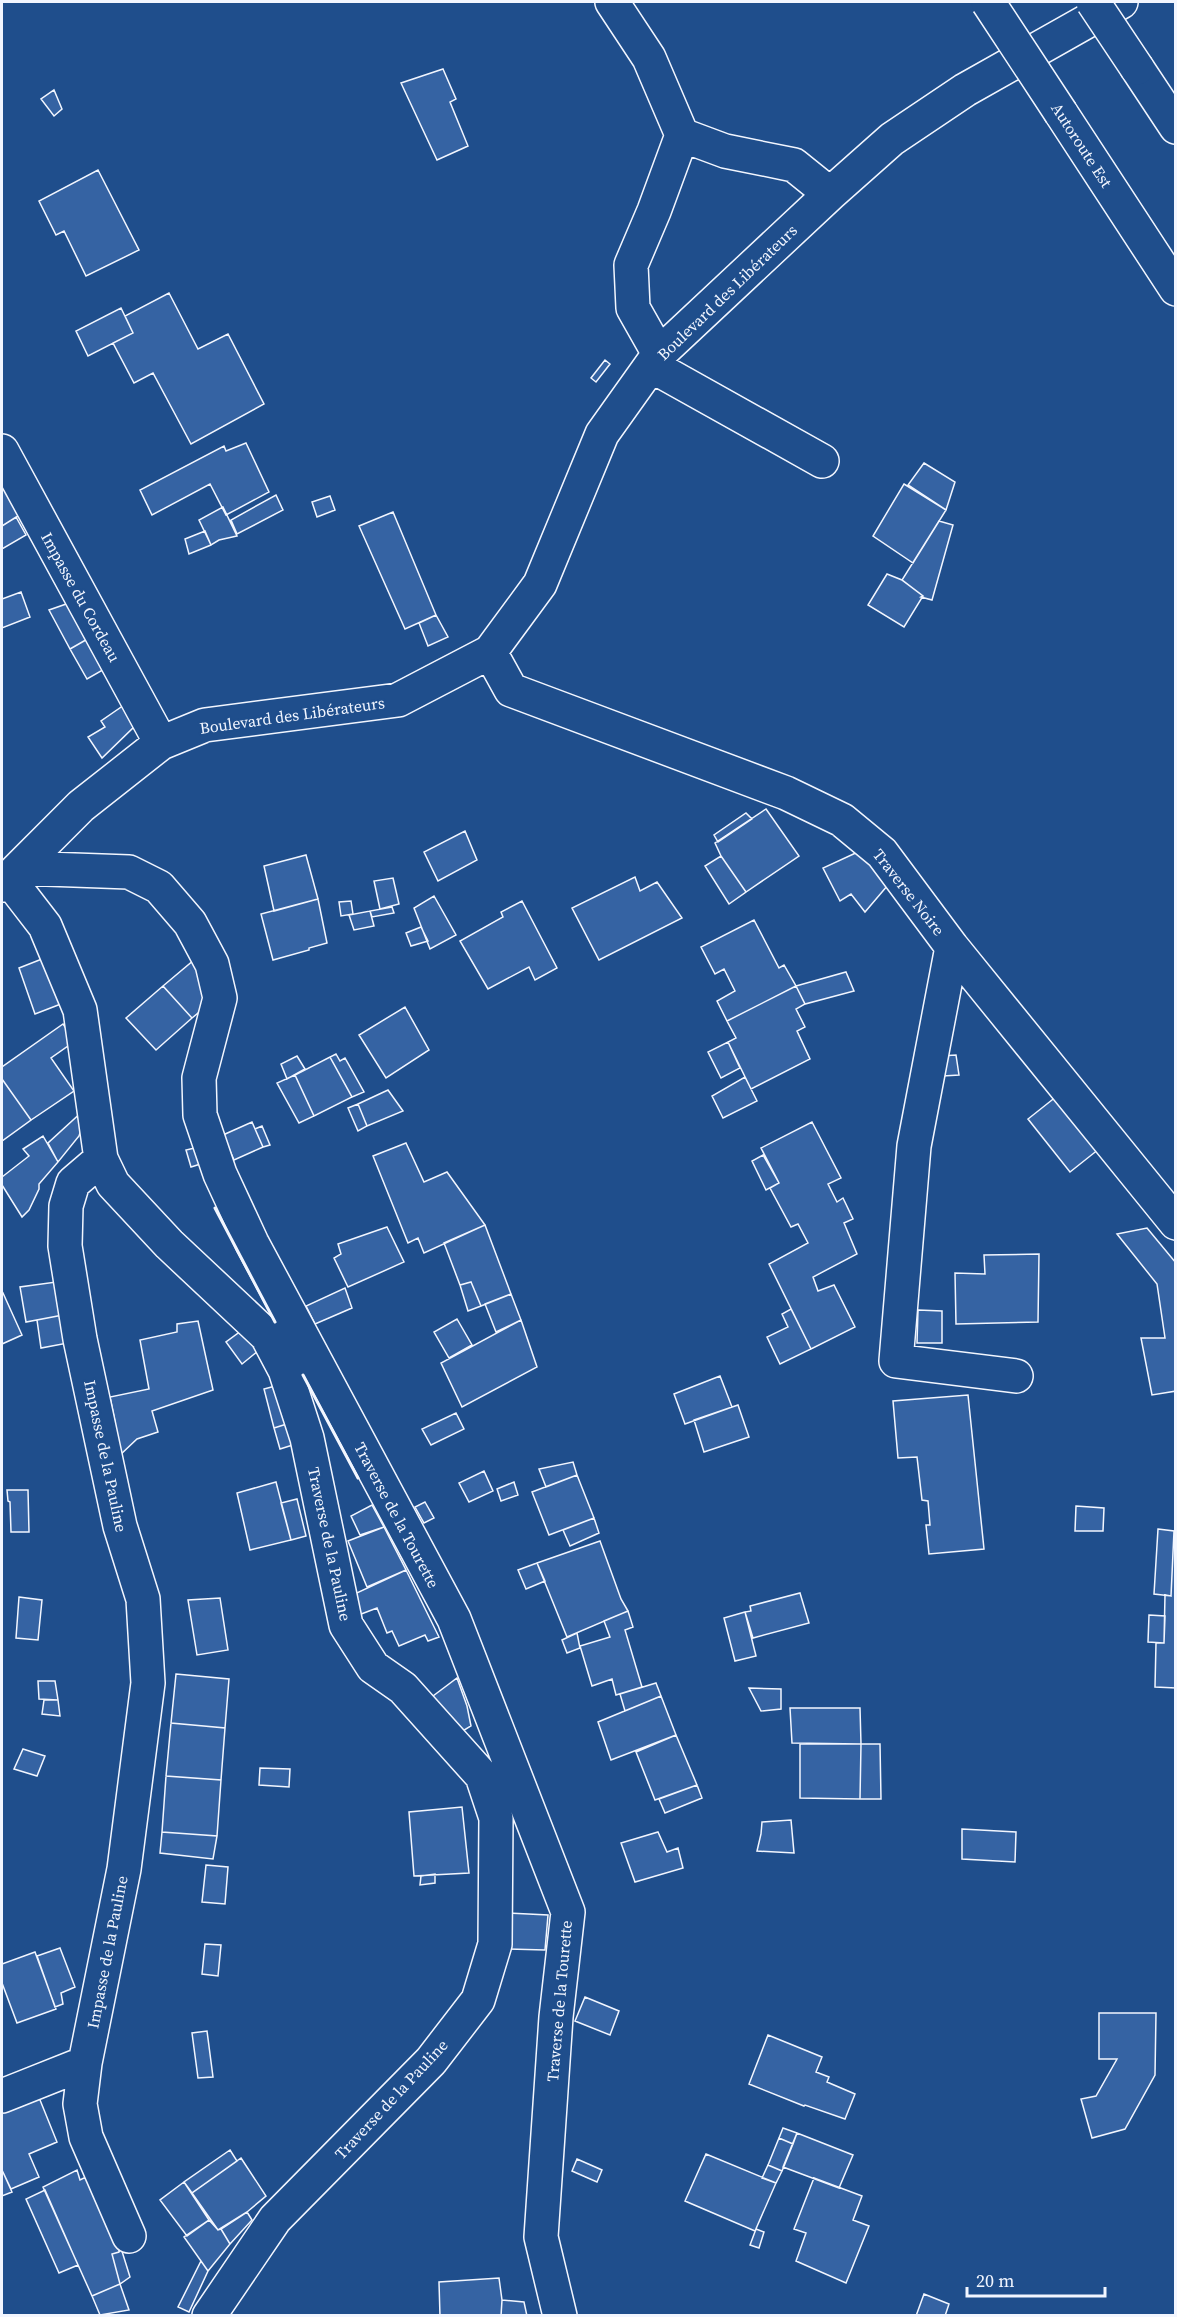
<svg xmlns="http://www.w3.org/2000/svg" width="1177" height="2317" font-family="'Source Serif 4',serif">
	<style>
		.building { fill: #3563a3; stroke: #f2f6ff; stroke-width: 1.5 }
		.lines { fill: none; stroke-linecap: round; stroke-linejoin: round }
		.minor-casing { stroke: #f2f6ff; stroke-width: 36 }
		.highway-casing { stroke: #f2f6ff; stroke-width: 36 }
		.minor { stroke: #1f4e8c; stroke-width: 33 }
		.highway { stroke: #1f4e8c; stroke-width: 33 }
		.highway-bridge-casing { stroke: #f2f6ff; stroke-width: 36; stroke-linecap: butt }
		.highway-bridge { stroke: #1f4e8c; stroke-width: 33 }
		.wall { stroke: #f2f6ff; stroke-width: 3 }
		.labels { text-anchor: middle; stroke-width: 4.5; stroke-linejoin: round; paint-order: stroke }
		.street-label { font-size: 16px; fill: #f2f6ff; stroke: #1f4e8c }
	</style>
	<rect width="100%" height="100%" fill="#1f4e8c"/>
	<path class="building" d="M443 69 456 99 450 102 468 146 437 160 401 83Z
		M54 90 62 109 54 116 41 99Z
		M98 170 139 250 86 276 64 231 56 235 39 201Z
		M169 293 198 349 228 334 264 404 191 444 153 373 134 383 113 343 133 333 125 316Z
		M121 308 133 333 88 356 76 331Z
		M605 360 610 364 596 382 591 378Z
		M246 443 269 492 226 515 210 484 152 515 140 490 224 446 226 451Z
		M924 463 955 482 946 510 908 485Z
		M2 484 20 515 2 526Z
		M904 484 946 510 913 563 873 536Z
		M276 495 283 510 237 534 231 520Z
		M330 496 335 510 317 517 312 502Z
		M223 507 237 536 219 540 211 545 199 520Z
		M393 512 436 615 405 629 359 526Z
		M16 517 26 535 2 549V526Z
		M939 521 953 525 932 600 921 597 923 596 902 580Z
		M205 531 211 545 189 554 185 539Z
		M887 574 902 580 923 596 904 627 868 605Z
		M21 592 30 617 2 628V599Z
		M72 602 91 637 70 649 49 610Z
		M436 615 448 637 428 646 419 623Z
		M91 637 108 667 87 679 70 649Z
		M127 703 138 723 102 758 88 737 105 727 101 721Z
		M766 809 799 856 746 892 721 856 715 843Z
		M746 813 752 819 718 842 714 835Z
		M465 831 477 860 438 881 424 852Z
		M860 851 888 885 865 912 851 894 840 901 823 868Z
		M306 855 318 899 274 911 264 866Z
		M721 856 746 892 729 904 705 866Z
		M635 877 640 891 657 882 682 918 599 960 572 908Z
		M393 878 399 904 380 909 374 881Z
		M434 896 456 935 430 949 414 908Z
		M318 899 327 943 309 948V950L273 960 261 914Z
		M351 901 353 914 341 916 339 902Z
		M522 901 557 968 535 980 529 967 488 989 460 941 503 917 501 912Z
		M392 907 394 913 372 917 370 911Z
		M370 911 374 926 354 930 349 915Z
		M754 920 779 968 784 965 796 986 727 1021 717 1001 735 991 724 969 715 974 701 947Z
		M421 927 428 941 411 946 406 933Z
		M47 957 66 1002 35 1014 19 968Z
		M194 960 208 991 204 1008 192 1018 163 986Z
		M846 972 854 991 805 1004 796 986Z
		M163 986 192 1018 156 1050 126 1018Z
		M796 986 805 1004 796 1009 805 1027 797 1031 810 1059 751 1089 728 1042 736 1038 727 1021Z
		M405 1007 429 1050 386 1078 359 1035Z
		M63 1024 75 1041 51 1058 74 1091 31 1120 2 1079V1067Z
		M728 1042 740 1068 721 1078 708 1052Z
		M336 1054 340 1061 345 1058 364 1092 352 1097 330 1057Z
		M956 1055 959 1075 943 1076 940 1056Z
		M297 1056 305 1069 287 1079 281 1064Z
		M330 1057 352 1097 314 1116 295 1075Z
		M295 1075 314 1116 299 1123 277 1083Z
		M745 1077 757 1101 723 1118 712 1096Z
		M2 1079 31 1120 2 1141Z
		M388 1090 403 1111 367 1126 358 1104Z
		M1057 1096 1099 1149 1070 1172 1028 1119Z
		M358 1104 367 1126 358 1131 348 1108Z
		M84 1110V1121L79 1136 58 1162 48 1143Z
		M252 1122 263 1147 234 1160 223 1135Z
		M812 1122 841 1178 828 1184 837 1202 843 1198 853 1219 844 1223 857 1254 813 1277 818 1291 834 1285 855 1327 811 1349 769 1264 808 1243 798 1224 791 1227 770 1188 779 1183 761 1148Z
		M262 1126 270 1145 263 1147 255 1129Z
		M43 1136 58 1162 39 1184V1189L29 1210 22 1217 2 1185V1177L29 1156 23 1149Z
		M406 1143 424 1182 447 1172 485 1225 424 1253 418 1238 408 1243 373 1156Z
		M203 1146 207 1162 191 1167 186 1150Z
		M763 1155 779 1183 766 1190 752 1161Z
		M485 1225 511 1294 481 1306 471 1282 460 1285 444 1243Z
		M387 1227 404 1262 348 1287 334 1258 341 1254 338 1244Z
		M1147 1228 1176 1263V1391L1152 1395 1141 1338H1165L1157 1284 1117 1234Z
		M1039 1254 1038 1322 956 1324 955 1273 985 1274 984 1255Z
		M56 1282 63 1315 26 1322 20 1287Z
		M471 1282 481 1306 468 1311 460 1285Z
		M345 1288 352 1308 315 1324 306 1306Z
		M3 1293 22 1335 2 1344V1294Z
		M511 1294 521 1320 496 1332 485 1304Z
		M791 1309 811 1349 780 1364 767 1337 788 1327 782 1314Z
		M918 1310 942 1311V1343H917Z
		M63 1315 68 1343 41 1348 37 1320Z
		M457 1319 472 1345 449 1358 434 1332Z
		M521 1320 537 1367 462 1407 441 1363Z
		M198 1321 213 1390 152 1411 158 1432 137 1439 119 1456 107 1425 115 1422 110 1397 149 1389 140 1340 177 1332V1324Z
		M241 1331 258 1351 242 1364 226 1342Z
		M720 1376 732 1407 685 1424 674 1394Z
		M279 1385 290 1423 274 1428 264 1389Z
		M968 1395 984 1549 929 1554 926 1525H930L928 1501 922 1500 917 1457 898 1458 893 1401Z
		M738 1405 749 1437 704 1452 694 1420Z
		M456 1413 464 1429 431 1445 422 1429Z
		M290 1423 296 1444 280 1449 274 1428Z
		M573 1462 577 1475 546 1487 539 1469Z
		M484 1471 493 1491 469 1502 459 1483Z
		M577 1475 594 1518 549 1535 532 1492Z
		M276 1482 291 1540 250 1550 237 1493Z
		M514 1482 518 1495 501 1501 497 1489Z
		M7 1490H28L29 1532H11L10 1502 8 1501Z
		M297 1499 306 1536 291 1540 281 1503Z
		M425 1502 434 1518 424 1523 415 1507Z
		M372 1505 384 1527 360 1535 351 1516Z
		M1076 1506 1104 1508 1103 1531H1075Z
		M594 1518 599 1533 570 1546 563 1530Z
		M384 1527 406 1570 367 1587 348 1541Z
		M1158 1529 1174 1531 1171 1596 1154 1594Z
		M1174 1531H1176V1688L1155 1687 1156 1643H1164L1165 1595 1171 1596Z
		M600 1541 621 1599 628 1611 567 1637 537 1563Z
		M537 1563 545 1581 526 1589 518 1570Z
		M406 1570 439 1637 428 1641 425 1635 399 1646 392 1631 387 1633 377 1608 356 1616 348 1597Z
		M800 1593 809 1623 753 1638 745 1612 751 1611 750 1606Z
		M19 1597 42 1600 38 1640 16 1638Z
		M220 1598 228 1650 197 1655 188 1600Z
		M628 1611 633 1627 625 1630 642 1687 616 1695 612 1679 592 1686 580 1646 610 1637 604 1621Z
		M745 1612 756 1656 735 1661 724 1618Z
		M1149 1615 1165 1616 1164 1643 1148 1642Z
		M577 1633 580 1648 567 1653 562 1640Z
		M176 1674 229 1679 225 1728 171 1723Z
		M457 1678 467 1706 471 1726 461 1732 429 1699Z
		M38 1681H55L58 1700 39 1699Z
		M656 1683 661 1696 625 1711 620 1694Z
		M749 1688 781 1689V1709L761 1711Z
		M661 1696 676 1735 611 1760 598 1722Z
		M44 1700H58L60 1716 42 1714Z
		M790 1708H860L861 1744 792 1743Z
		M171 1723 225 1728 221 1780 166 1776Z
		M676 1735 697 1785 655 1800 636 1752Z
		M800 1744H861L860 1799 800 1798Z
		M861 1744H880L881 1799H860Z
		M23 1749 45 1756 37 1776 14 1769Z
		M260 1768 290 1769 289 1787 259 1785Z
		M166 1776 221 1780 217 1836 162 1832Z
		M697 1785 702 1798 665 1813 659 1799Z
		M462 1807 469 1873 414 1876 409 1812Z
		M791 1820 794 1853 757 1851 761 1834 762 1822Z
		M962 1829 1016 1832 1015 1862 962 1859Z
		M162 1832 217 1836 213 1859 160 1853Z
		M658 1832 667 1852 678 1848 683 1868 635 1882 621 1843Z
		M206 1865 228 1867 225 1904 202 1902Z
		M435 1874V1883L420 1885 421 1876Z
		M507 1913 548 1915 545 1950 503 1949Z
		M205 1944 221 1945 218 1976 202 1974Z
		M60 1948 75 1987 61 1993 63 2004 55 2007 37 1956Z
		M35 1952 56 2009 17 2023 2 1983V1964Z
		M585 1997 619 2011 610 2035 575 2021Z
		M1099 2013H1156L1155 2075 1125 2129 1092 2138 1081 2099 1096 2096 1117 2059H1099Z
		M207 2031 213 2077 198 2078 192 2033Z
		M768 2035 822 2057 816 2072 829 2077 827 2082 855 2094 845 2119 805 2105 804 2106 749 2084Z
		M38 2095 57 2142 29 2154 39 2177 11 2189 2 2170V2111Z
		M783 2128 797 2133 793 2144 779 2138Z
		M797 2133 853 2155 839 2188 783 2167Z
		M779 2138 793 2144 782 2171 768 2165Z
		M230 2150 237 2161 192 2193 184 2182Z
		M706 2154 776 2183 755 2231 685 2201Z
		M241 2158 266 2196 247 2212 218 2230 192 2193Z
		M577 2159 602 2170 597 2182 572 2171Z
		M768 2165 782 2171 776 2183 762 2178Z
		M2 2170 12 2192 2 2196Z
		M77 2170 80 2180 86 2177 119 2249V2252L112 2254 120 2284 92 2296 43 2187Z
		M814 2178 862 2196 853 2220 869 2226 846 2283 796 2261 806 2233 794 2229Z
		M184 2182 209 2220 187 2236 160 2200Z
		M45 2190 78 2265 59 2273 26 2199Z
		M247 2212 252 2220 230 2244 221 2229Z
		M209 2220 218 2230 221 2229 230 2244 208 2271 184 2237Z
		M756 2229 764 2232 759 2248 750 2245Z
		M121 2248 130 2277 120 2284 112 2254 119 2252Z
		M201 2261 208 2271 189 2312 178 2307Z
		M499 2278 502 2300 501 2316H440L439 2282Z
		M120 2284 129 2310 100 2315 92 2296Z
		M924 2294 949 2304 945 2316H916Z
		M502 2300 524 2302 527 2316H501Z"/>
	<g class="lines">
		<g class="minor-casing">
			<path id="minor" d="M612 2 649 58 682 135 654 211 631 265 633 308 659 354
				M682 135 725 151 794 165 830 194
				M652 366 822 461
				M2 451 161 743
				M490 652 511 690 786 793 842 820 882 853 952 947 1176 1223
				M19 868 129 872 159 887 190 923 212 964 220 998 199 1078 200 1115 220 1174 252 1243 454 1619 568 1912 556 2017 541 2237 560 2316
				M8 878 45 926 80 1010 101 1159 73 1183 66 1206 65 1246 80 1339 120 1526 143 1599 148 1683 124 1869 85 2063 80 2104 86 2137 129 2236
				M2 885 81 806 161 743 205 725 398 700 490 652 540 584 602 434 659 354 830 194 892 139 965 90 1121 2
				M952 947 914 1146 896 1361 1016 1376
				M101 1159 113 1184 169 1244 267 1336 285 1370 307 1438 346 1625 373 1667 403 1688 482 1776 496 1818 495 1944 478 2000 431 2061 275 2219 209 2316
				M2 2096 85 2063"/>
		</g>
		<g class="highway-casing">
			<path id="highway" d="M1137 68 1176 127
				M1061 113 1176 289"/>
		</g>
		<use href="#minor" class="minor"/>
		<use href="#highway" class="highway"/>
		<g class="highway-bridge-casing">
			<path id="highway-bridge" d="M988 2 1061 113
				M1093 2 1137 68"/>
		</g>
		<use href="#highway-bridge" class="highway-bridge"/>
		<path class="wall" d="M215 1208 275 1322
			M303 1375 358 1478"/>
	</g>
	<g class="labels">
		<g class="street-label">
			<text transform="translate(1082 145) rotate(57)" y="6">Autoroute Est</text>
			<text transform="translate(727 292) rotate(-44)" y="6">Boulevard des Libérateurs</text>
			<text transform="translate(81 597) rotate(61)" y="6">Impasse du Cordeau</text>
			<text transform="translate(292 715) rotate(-8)" y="6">Boulevard des Libérateurs</text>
			<text transform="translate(909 892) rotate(52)" y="6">Traverse Noire</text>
			<text transform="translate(106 1456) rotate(78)" y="6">Impasse de la Pauline</text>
			<text transform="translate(397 1515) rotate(62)" y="6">Traverse de la Tourette</text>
			<text transform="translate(330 1544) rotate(78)" y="6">Traverse de la Pauline</text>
			<text transform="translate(107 1952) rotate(-79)" y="6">Impasse de la Pauline</text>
			<text transform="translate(559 2001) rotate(-85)" y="6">Traverse de la Tourette</text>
			<text transform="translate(391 2099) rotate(-47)" y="6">Traverse de la Pauline</text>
		</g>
	</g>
	<rect width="1177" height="2317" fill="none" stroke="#f2f6ff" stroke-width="6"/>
	<path d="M967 2287v9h138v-9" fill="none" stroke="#f2f6ff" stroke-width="3"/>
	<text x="976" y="2287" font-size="18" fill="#f2f6ff" stroke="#1f4e8c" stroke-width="4.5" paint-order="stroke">20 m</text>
</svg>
